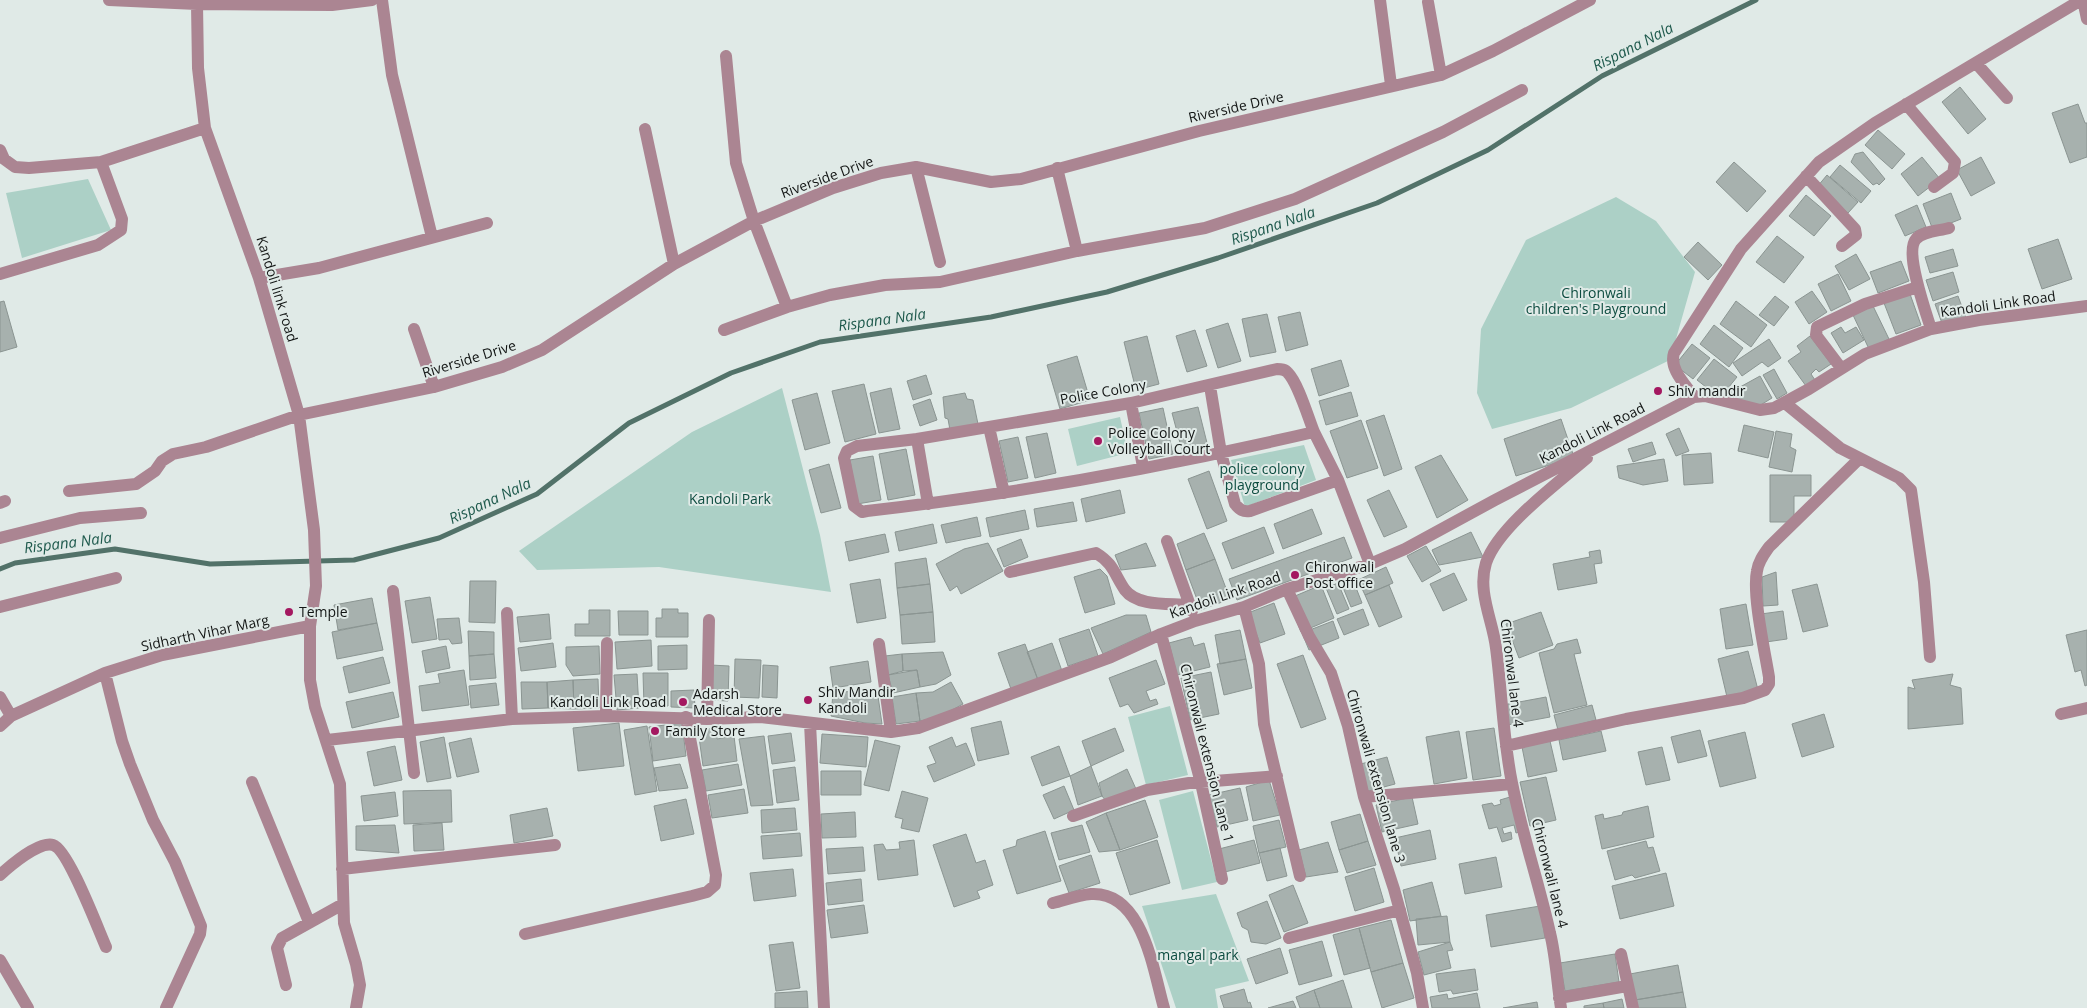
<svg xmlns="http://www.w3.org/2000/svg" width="2087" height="1008" font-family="'Open Sans',sans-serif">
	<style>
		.green { fill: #acd0c6 }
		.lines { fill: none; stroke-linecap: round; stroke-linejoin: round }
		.stream { stroke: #527269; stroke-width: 5 }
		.building { fill: #a7b1ae; stroke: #8b9592 }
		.minor { stroke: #ab8592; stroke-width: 12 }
		.poi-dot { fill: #a41860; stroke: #e0eae7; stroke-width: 2 }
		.labels { text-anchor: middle; stroke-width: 4; stroke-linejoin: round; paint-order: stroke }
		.street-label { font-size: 14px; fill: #121514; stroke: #e0eae7 }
		.park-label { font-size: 14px; fill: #0d4c40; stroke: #e0eae7 }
		.poi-label { font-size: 14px; fill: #121514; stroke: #e0eae7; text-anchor: start }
		.water-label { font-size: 15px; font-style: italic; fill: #1f5a4d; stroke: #e0eae7 }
	</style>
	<rect width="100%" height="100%" fill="#e0eae7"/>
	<path class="green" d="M88 179 111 230 22 258 6 193Z
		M1616 197 1656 221 1695 272 1670 360 1571 408 1492 429 1477 393 1481 329 1526 240Z
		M782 388 820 535 831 592 659 567 537 570 519 551 692 432Z
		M1120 417 1128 453 1077 466 1068 429Z
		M1304 445 1316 480 1245 507 1231 460Z
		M1170 706 1188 775 1146 785 1128 717Z
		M1193 791 1217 882 1182 890 1159 800Z
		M1216 894 1249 981 1215 989 1218 1008H1176L1142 906Z"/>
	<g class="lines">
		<path class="stream" d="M0 569 15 563 115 549 210 564 354 560 439 538 537 494 629 423 731 373 820 342 991 317 1107 292 1218 258 1377 203 1488 150 1602 76 1756 0"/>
	</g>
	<path class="building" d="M1960 87 1986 119 1968 134 1942 102Z
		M2078 104 2085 123H2087V157L2070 163 2052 113Z
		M1878 130 1905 154 1892 169 1865 145Z
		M1863 152 1885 179 1879 185 1877 183 1873 185 1851 162 1855 154Z
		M1922 157 1940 179 1918 196 1901 174Z
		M1981 157 1995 183 1971 196 1957 170Z
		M1734 162 1766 191 1747 212 1716 182Z
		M1840 165 1871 191 1861 203 1830 177Z
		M1827 175 1858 202 1848 213 1817 187Z
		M1951 193 1961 219 1933 230 1923 204Z
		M1806 195 1831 216 1814 236 1789 216Z
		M1917 205 1926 227 1905 236 1895 215Z
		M1777 236 1804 257 1784 283 1756 262Z
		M2058 239 2072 279 2042 289 2028 249Z
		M1698 242 1722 265 1708 280 1684 257Z
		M1953 249 1958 266 1930 273 1925 257Z
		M1856 254 1870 279 1849 290 1835 266Z
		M1901 261 1909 281 1878 293 1870 272Z
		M1953 272 1959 292 1933 301 1926 280Z
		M1838 274 1851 301 1831 311 1818 284Z
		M1812 291 1827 312 1809 324 1795 302Z
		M1910 294 1921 325 1896 334 1884 303Z
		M1775 296 1789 307 1774 326 1759 315Z
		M1958 296 1966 318 1943 326 1935 304Z
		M4 301 17 347 0 352V302Z
		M1736 301 1767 325 1751 347 1720 324Z
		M1873 306 1889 339 1869 349 1853 315Z
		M1300 312 1308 345 1286 351 1278 317Z
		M1267 314 1276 352 1250 357 1242 319Z
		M1228 323 1241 361 1218 368 1206 330Z
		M1714 325 1743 348 1729 367 1700 344Z
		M1841 327 1845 333 1856 327 1864 340 1843 353 1831 333Z
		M1195 330 1207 366 1187 372 1176 336Z
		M1147 336 1159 384 1136 390 1124 342Z
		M1810 336 1831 364 1819 372 1816 369 1811 374 1815 380 1806 386 1788 361 1801 352 1797 346Z
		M1769 339 1781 358 1768 367 1762 362 1742 376 1733 363Z
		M1692 344 1710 358 1693 379 1675 365Z
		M1077 356 1090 400 1060 409 1047 365Z
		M1714 359 1737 377 1720 398 1697 380Z
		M1341 360 1349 386 1319 396 1311 369Z
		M1774 369 1787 393 1777 399 1763 375Z
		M926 375 932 394 913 400 907 381Z
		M1760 376 1772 398 1759 406 1736 402 1731 392Z
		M864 384 876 434 845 442 832 391Z
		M891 388 900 429 879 433 870 393Z
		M1351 392 1358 416 1326 425 1319 401Z
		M817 393 830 443 805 450 792 400Z
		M965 393 967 399 973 400 978 424 950 430 948 419 945 418 943 397Z
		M930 399 937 420 920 426 913 405Z
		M1198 407 1208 447 1183 454 1172 413Z
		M1163 408 1173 454 1149 459 1139 413Z
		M1384 415 1402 469 1384 476 1366 421Z
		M1561 419 1574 457 1516 476 1504 439Z
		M1361 420 1378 468 1347 478 1330 431Z
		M1744 425 1774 432 1768 458 1738 451Z
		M1679 428 1689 451 1676 456 1666 434Z
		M1776 431 1792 434 1790 447 1796 450 1792 472 1769 467Z
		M1047 433 1056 473 1035 478 1026 437Z
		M1018 437 1028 478 1008 482 999 441Z
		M1652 442 1656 454 1633 462 1628 449Z
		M906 449 915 495 888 500 879 454Z
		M1711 453 1713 483 1684 485 1682 455Z
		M1441 455 1468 500 1437 518 1415 467Z
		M873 456 881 500 857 504 850 460Z
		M1664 459 1668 481 1643 485 1619 478 1617 466Z
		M829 464 841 508 821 513 809 470Z
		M1209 471 1227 521 1207 529 1188 479Z
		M1770 475H1811V496H1794V522H1770Z
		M1120 490 1125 513 1086 522 1081 499Z
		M1389 490 1407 527 1384 537 1367 500Z
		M1073 502 1077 521 1037 527 1034 509Z
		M1312 509 1322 534 1283 549 1274 524Z
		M1025 510 1029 529 990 537 986 518Z
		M977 517 981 536 946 543 941 525Z
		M933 524 937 543 899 551 895 532Z
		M1264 527 1274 553 1232 569 1222 543Z
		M1471 532 1483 557 1439 565 1432 550Z
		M1204 533 1215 559 1186 570 1177 544Z
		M885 534 889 552 849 561 845 542Z
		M1344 537 1352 558 1237 600 1229 579Z
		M1021 539 1028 557 1004 567 997 549Z
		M988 543 1003 571 961 594 957 586 950 591 936 564 964 549Z
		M1146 543 1156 566 1121 570 1115 555Z
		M1426 546 1441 571 1422 582 1407 556Z
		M1600 550 1602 563 1594 564 1597 583 1558 590 1553 564 1590 557 1589 552Z
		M926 558 930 584 897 588 895 563Z
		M1215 559 1230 599 1201 610 1186 570Z
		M1386 567 1393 583 1365 595 1358 580Z
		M1100 569 1107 576 1115 604 1085 613 1074 577Z
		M1776 572 1778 605 1763 606 1762 577Z
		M1454 573 1467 600 1443 611 1430 584Z
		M880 579 886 618 857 623 850 584Z
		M1353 580 1362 603 1351 607 1342 585Z
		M470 581H496L495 623 469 622Z
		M1338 583 1349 609 1337 614 1326 588Z
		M930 584 933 612 900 615 897 588Z
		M1817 584 1828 626 1803 632 1792 590Z
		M1321 585 1334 618 1301 632 1288 599Z
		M1389 585 1402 617 1379 627 1365 595Z
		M430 597 437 639 412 643 405 601Z
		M372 598 377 623 338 630 334 605Z
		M1274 603 1285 634 1260 643 1248 613Z
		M1746 604 1753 645 1726 649 1720 609Z
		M662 609H678V613H688V637H656V618H662Z
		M1363 609 1369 625 1344 635 1337 619Z
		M589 610H610V636H575V624H589Z
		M618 611H648V635H619Z
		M1783 611 1787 639 1766 642 1761 614Z
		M933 612 935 642 902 644 900 615Z
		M1541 612 1553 645 1519 658 1506 624Z
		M549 614 551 639 520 642 517 617Z
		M1126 615H1146L1151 632 1103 654 1091 628Z
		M459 618 462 643 452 644 449 639 439 640 437 619Z
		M1333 621 1339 638 1309 650 1302 633Z
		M377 623 383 650 337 659 332 632Z
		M1089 629 1098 656 1068 666 1059 639Z
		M1240 630 1246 659 1220 664 1215 635Z
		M2087 630V685L2085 686 2081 670 2075 672 2066 635Z
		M468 631 494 632V654L469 656Z
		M1191 637 1194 646 1204 643 1210 667 1177 675 1169 643Z
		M1577 639 1581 653 1574 654 1587 705 1554 713 1539 653 1554 649 1557 644Z
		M651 640 652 666 617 669 615 642Z
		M553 643 556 667 521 671 518 648Z
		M1052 643 1062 671 1038 680 1027 652Z
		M1025 644 1038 680 1011 689 998 653Z
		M687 645V669L658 670V646Z
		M446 646 450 668 426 673 422 651Z
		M599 646 600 674 573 676 566 665V647Z
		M1748 651 1758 690 1727 697 1718 659Z
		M943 652 951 675 936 684 920 687 917 670 903 671 902 654Z
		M494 654 496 678 470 680 469 656Z
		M902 654 903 671 888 675 885 656Z
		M1303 655 1326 719 1301 728 1277 664Z
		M383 657 390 683 349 693 343 667Z
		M735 659 761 660 759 698 734 697Z
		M1246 659 1252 688 1224 695 1217 664Z
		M1156 660 1165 684 1146 691 1150 701 1156 699 1158 704 1134 713 1128 704 1120 707 1109 678Z
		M868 661 871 682 833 688 830 667Z
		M711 665 729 666 728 701 710 700Z
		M763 665 778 666 777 698 762 697Z
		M464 670 469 705 422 711 419 686 440 683 438 674Z
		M917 670 920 687 893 693 888 675Z
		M1211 672 1219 714 1190 720 1181 678Z
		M643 673H668V706L644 707Z
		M637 674 639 708 617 710 614 675Z
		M1953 674 1950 685 1961 688 1963 724 1908 729V687L1915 689 1912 680Z
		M598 679 599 708 574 709 573 680Z
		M573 680 574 709 548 708 547 682Z
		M521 682H547L548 708 522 709Z
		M951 682 963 704 939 717 920 721 916 693 933 692Z
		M496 683 499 705 471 708 469 686Z
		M877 689 882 724 865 723 831 716 833 693Z
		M694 690 695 708 671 707V691Z
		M393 692 399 717 352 728 346 702Z
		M916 693 920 721 896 724 892 697Z
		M1546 697 1550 717 1507 725 1503 705Z
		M1592 705 1596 720 1558 730 1554 715Z
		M1824 714 1834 747 1802 757 1792 724Z
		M1001 721 1009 754 978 761 971 728Z
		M619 723 624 766 578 771 573 728Z
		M682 723 686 756 653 761 649 727Z
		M647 726 657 791 635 795 624 730Z
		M716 728 717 739 734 736 737 761 703 766 698 730Z
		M1115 728 1124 751 1091 766 1082 741Z
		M1494 728 1501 776 1473 780 1466 732Z
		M1700 730 1707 756 1678 763 1671 737Z
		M1459 731 1467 778 1434 784 1426 737Z
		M1601 731 1606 751 1563 760 1559 740Z
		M1745 732 1756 778 1720 787 1708 741Z
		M791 733 795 761 772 764 768 736Z
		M822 734 868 737 866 767 820 763Z
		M764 736 773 805 751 806 739 739Z
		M444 737 451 778 427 782 420 742Z
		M952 737 956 747 966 743 975 765 934 782 927 766 936 763 929 747Z
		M471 738 479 772 457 777 449 743Z
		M875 740 900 746 889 791 864 785Z
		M1550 741 1557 771 1528 777 1522 747Z
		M395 746 402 780 374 786 367 752Z
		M1059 746 1070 776 1042 786 1031 757Z
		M1662 747 1670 780 1646 785 1638 752Z
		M1387 757 1395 784 1365 792 1357 765Z
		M680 764 688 788 659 791 654 768Z
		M738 764 742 785 706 791 702 770Z
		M1091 766 1102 796 1078 805 1070 776Z
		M795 767 799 800 777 803 773 770Z
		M1127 769 1136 789 1106 801 1102 796 1099 783Z
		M821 771H861V795H821Z
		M1546 777 1556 820 1530 826 1520 782Z
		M1269 780 1280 815 1253 821 1246 787Z
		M1064 786 1074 810 1054 819 1043 795Z
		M1240 788 1248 820 1217 827 1209 795Z
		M744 789 748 813 712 818 708 795Z
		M451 790 452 822 404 824 403 791Z
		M902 791 928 798 919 832 901 828 903 819 895 817Z
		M395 792 398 816 364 821 361 796Z
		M1412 797 1418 824 1382 832 1376 805Z
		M1510 797 1519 832 1516 833 1514 825 1502 828 1504 834 1511 832 1512 839 1502 842 1497 827 1489 829 1482 805 1492 803 1494 806 1501 804 1500 800Z
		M686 799 694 834 661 841 654 806Z
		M1145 800 1158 837 1120 850 1106 813Z
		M1648 806 1654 837 1602 849 1595 816 1603 814 1604 819 1622 815 1623 812Z
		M547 808 553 836 514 843 510 815Z
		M795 808 797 830 762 833 761 810Z
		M855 812 856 837 822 838 821 814Z
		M1106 813 1120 850 1099 852 1086 822Z
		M1360 814 1368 841 1339 850 1331 822Z
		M1279 820 1286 847 1259 853 1253 826Z
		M442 823 444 850 414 851 413 825Z
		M395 825 399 853 356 850V826Z
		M1082 825 1090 852 1059 860 1051 833Z
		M1430 830 1436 859 1401 866 1395 838Z
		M1045 831 1061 881 1017 894 1003 850 1016 846 1017 840Z
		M800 833 802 856 763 859 761 836Z
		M966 834 976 863 985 860 993 885 977 891 980 898 954 907 933 845Z
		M914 840 918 875 878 880 874 845 883 844 886 850 900 849 899 842Z
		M1157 840 1170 883 1130 895 1116 853Z
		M1254 840 1260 863 1225 872 1219 849Z
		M1368 841 1376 865 1347 873 1339 850Z
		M1646 841 1648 848 1653 847 1660 871 1635 878 1632 875 1615 880 1607 851Z
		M1328 842 1338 872 1306 877 1299 850Z
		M863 847 865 871 828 874 826 849Z
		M1280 848 1287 876 1267 881 1259 853Z
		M1091 855 1100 883 1069 893 1059 866Z
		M1496 857 1502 887 1465 894 1459 864Z
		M1374 868 1384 902 1355 911 1345 877Z
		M793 869 796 896 754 901 750 873Z
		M1666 873 1674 906 1620 919 1612 886Z
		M861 879 863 901 828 905 826 883Z
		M1432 882 1441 916 1410 921 1403 890Z
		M1293 885 1308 923 1284 932 1269 895Z
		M1267 901 1281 938 1266 944 1251 942 1248 930 1242 927 1237 913Z
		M864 905 868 933 831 938 827 910Z
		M1540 906 1545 938 1491 947 1486 915Z
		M1447 916 1450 942 1418 945 1416 919Z
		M1391 920 1403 963 1371 972 1359 928Z
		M1359 928 1370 968 1344 975 1333 935Z
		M1322 941 1332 976 1299 985 1289 950Z
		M793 942 800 988 776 991 769 945Z
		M1450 942 1453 950 1447 951 1451 968 1424 975 1418 952Z
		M1280 948 1288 973 1256 984 1247 959Z
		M1615 954 1619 982 1565 991 1560 963Z
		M1403 963 1414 998 1382 1008 1371 972Z
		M1678 965 1683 992 1635 1000 1630 974Z
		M1475 969 1478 990 1453 994 1451 990 1439 992 1436 974Z
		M1343 980 1352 1008H1320L1314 990Z
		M1244 989 1248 1003 1250 1002 1252 1008H1224L1220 996Z
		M1314 990 1320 1008H1300L1296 997Z
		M807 991 808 1008H775V993Z
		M1683 992 1686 1008H1636L1635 1000Z
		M1477 993 1480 1008H1432L1430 997 1447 994 1448 999Z
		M1622 999 1624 1008H1604L1603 1003Z
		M1293 1001 1296 1008H1268Z
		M1537 1002 1538 1008H1503Z
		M1603 1003 1604 1008H1584V1006Z"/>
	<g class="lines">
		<path class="minor" d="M109 0 197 4 332 5 372 0
			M382 0 392 75 432 237
			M1380 0 1391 85
			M2083 0 2087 19
			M1428 2 1441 75
			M197 4 198 68 205 128 259 278 299 415 314 530 316 586 310 626V680L315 707 340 784 344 923 356 964 360 985 356 1008
			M1976 63 2007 98
			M1906 104 1955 162 1953 173 1934 187
			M645 129 674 264
			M0 150 4 159 15 167 29 168 101 162 205 128
			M916 167 940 262
			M1057 168 1077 251
			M1806 176 1855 229 1856 235 1842 246
			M0 274 98 245 121 230 122 219 101 162
			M259 278 319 268 487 223
			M787 307 830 295 885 285 940 282 1077 251 1205 228 1295 199 1443 132 1522 90
			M414 329 434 387
			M1931 329C1926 312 1904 252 1916 239 1923 231 1939 231 1949 228
			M724 330 787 307 754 221 736 163 726 56
			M1841 368 1816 335 1817 327 1865 304 1918 287
			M1210 386 1221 453 1235 504C1240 510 1243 512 1250 511L1338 480
			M1694 397C1685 384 1669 369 1674 353L1741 249 1819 162 1875 123 2081 0
			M1131 403 1143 467
			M1785 403 1840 448 1899 478 1911 490 1924 582 1930 657
			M989 427 1004 493
			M1314 432C1308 417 1298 383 1288 373 1285 369 1281 369 1277 369L1131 403 917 439 857 446 847 451 844 458 854 506 862 512 867 511C1017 494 1167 466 1314 432L1338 480 1370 564
			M917 439 928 504
			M69 491 136 484 155 471 162 461 173 454 206 447 299 415 434 387 502 367 542 350 674 264 754 221 833 188 881 173 916 167 991 182 1021 179 1199 131 1441 75 1493 51 1590 0
			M0 503 5 501
			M0 538 80 518 141 513
			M1167 541 1192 611
			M1010 572 1096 553C1114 564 1114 574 1125 590 1138 607 1170 603 1189 605
			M1287 589 1309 636 1331 673 1348 726 1364 797 1394 889 1417 973 1423 1008
			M393 591 414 773
			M0 607 116 578
			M1244 607 1259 664 1264 724 1300 876
			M507 613 512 719
			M1161 634 1201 783 1222 879
			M879 644 891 732
			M105 673 122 741 130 764 153 820 175 862 201 926 200 934 166 1008
			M0 697 11 716
			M2061 714 2087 708
			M606 716 607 643
			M707 719 709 620
			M810 723 824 1008
			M0 726 11 716 105 673 162 655 310 626
			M327 740 512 719 606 716 707 719 761 717 891 732 918 728 1111 657 1161 634 1195 621 1244 607 1287 589 1370 564 1405 549 1495 500 1694 397 1705 396 1760 410 1774 408 1809 389 1865 354 1931 329 1979 320 2087 306
			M1506 746 1626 719 1743 698 1765 690 1769 684V677C1765 652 1752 594 1757 571 1758 562 1764 554 1769 547L1859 459
			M252 782 309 922
			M1364 797 1512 784
			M1073 816 1147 790 1189 783 1277 776
			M342 869 555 845
			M0 875C10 866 39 841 53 845 68 849 98 929 106 947
			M1053 903C1065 900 1078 895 1091 894 1143 891 1153 970 1164 1008
			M525 934 692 896 707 892 715 885 716 875 686 717
			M1289 938 1400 910
			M1621 954 1633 1008
			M0 960 28 1008
			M286 985 277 948 282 938 343 904
			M1559 998 1627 986
			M1561 1008C1557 983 1556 957 1550 933 1539 883 1522 834 1512 783 1503 739 1502 693 1496 648 1493 621 1477 592 1486 563 1498 527 1558 483 1587 458"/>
	</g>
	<g class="poi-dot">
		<circle cx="1658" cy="391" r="5"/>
		<circle cx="1098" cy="441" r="5"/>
		<circle cx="1295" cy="575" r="5"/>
		<circle cx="289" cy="612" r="5"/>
		<circle cx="808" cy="700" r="5"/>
		<circle cx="683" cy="702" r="5"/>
		<circle cx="655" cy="731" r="5"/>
	</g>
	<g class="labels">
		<g class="street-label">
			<text transform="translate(1236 107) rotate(-13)" y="5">Riverside Drive</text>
			<text transform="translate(827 177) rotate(-20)" y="5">Riverside Drive</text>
			<text transform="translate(277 289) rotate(73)" y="5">Kandoli link road</text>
			<text transform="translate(1998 304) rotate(-8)" y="5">Kandoli Link Road</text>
			<text transform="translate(469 359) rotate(-17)" y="5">Riverside Drive</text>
			<text transform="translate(1103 392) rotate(-10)" y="5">Police Colony</text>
			<text transform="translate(1592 433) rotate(-27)" y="5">Kandoli Link Road</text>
			<text transform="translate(1225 595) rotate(-19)" y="5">Kandoli Link Road</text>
			<text transform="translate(205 633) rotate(-12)" y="5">Sidharth Vihar Marg</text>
			<text transform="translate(1512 673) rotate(83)" y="5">Chironwal lane 4</text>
			<text x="608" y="707">Kandoli Link Road</text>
			<text transform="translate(1207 753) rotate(76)" y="5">Chironwali extension Lane 1</text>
			<text transform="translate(1376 776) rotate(74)" y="5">Chironwali extension lane 3</text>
			<text transform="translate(1550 873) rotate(76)" y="5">Chironwali lane 4</text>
		</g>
		<g class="park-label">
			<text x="1596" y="298">Chironwali<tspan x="1596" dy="16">children's Playground</tspan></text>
			<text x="1262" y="474">police colony<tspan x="1262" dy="16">playground</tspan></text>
			<text x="730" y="504">Kandoli Park</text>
			<text x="1198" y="960">mangal park</text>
		</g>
		<g class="poi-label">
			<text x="1668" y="396">Shiv mandir</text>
			<text x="1108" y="438">Police Colony<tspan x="1108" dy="16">Volleyball Court</tspan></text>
			<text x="1305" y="572">Chironwali<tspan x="1305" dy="16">Post office</tspan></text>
			<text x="299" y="617">Temple</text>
			<text x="818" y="697">Shiv Mandir<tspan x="818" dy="16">Kandoli</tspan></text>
			<text x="693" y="699">Adarsh<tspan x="693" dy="16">Medical Store</tspan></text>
			<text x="665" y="736">Family Store</text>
		</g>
		<g class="water-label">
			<text transform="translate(1633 47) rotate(-27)" y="5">Rispana Nala</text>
			<text transform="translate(1273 226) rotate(-19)" y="5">Rispana Nala</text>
			<text transform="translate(882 320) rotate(-8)" y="5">Rispana Nala</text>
			<text transform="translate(490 501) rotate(-25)" y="5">Rispana Nala</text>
			<text transform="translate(68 543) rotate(-7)" y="5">Rispana Nala</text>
		</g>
	</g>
</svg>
